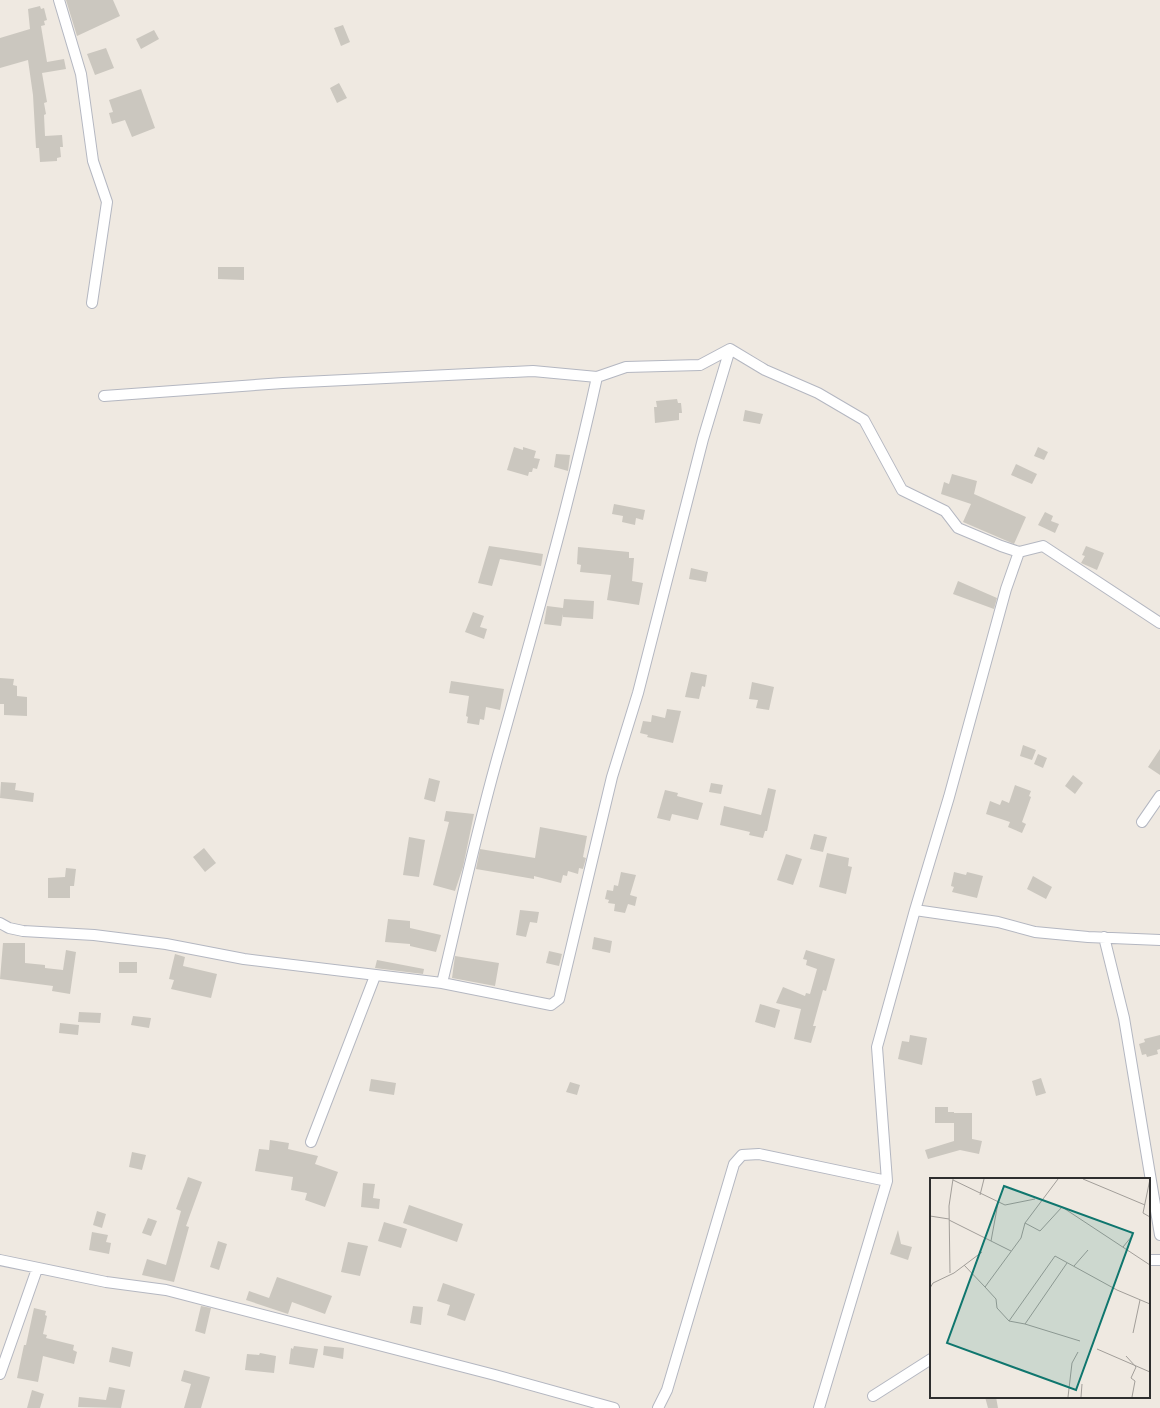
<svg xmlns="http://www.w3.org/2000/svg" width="1160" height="1408" font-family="'Archivo Narrow',sans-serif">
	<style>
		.building { fill: #cbc7bf }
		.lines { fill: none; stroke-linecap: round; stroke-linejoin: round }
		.street-casing { stroke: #b4b7c1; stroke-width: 12 }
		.street { stroke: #fff; stroke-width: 10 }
		.inset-road { fill: none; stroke: #a29e99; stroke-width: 1 }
		.view { fill: #0f766e; fill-opacity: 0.15; stroke: #0f766e; stroke-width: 2 }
		.inset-edge { fill: none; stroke: #2e2e2e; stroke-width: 2 }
	</style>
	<rect width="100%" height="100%" fill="#efe9e1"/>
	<path class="building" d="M66 0H113L120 16 77 36Z
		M40 6 41 9 44 8 47 20 44 21 45 25 41 26 47 62 64 59 66 69 42 73 47 102 44 103 46 114 44 115 45 136 62 135 63 147H60L61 157 57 158V161L40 162 39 148H36L33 95 28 60 0 68V38L30 29 28 9Z
		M343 25 350 42 341 46 334 28Z
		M154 30 159 39 141 49 136 39Z
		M106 48 114 68 95 75 87 54Z
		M339 83 347 98 337 103 330 88Z
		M141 89 155 128 132 137 125 120 112 124 109 113 113 112 109 100Z
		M218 267H244V280L218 279Z
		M677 399 678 403H681L682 413H679V420L655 423 654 407H657L656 401Z
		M745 410 763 414 760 424 743 421Z
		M514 447 523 450V447L536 451 534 458 540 459 537 469 533 468 532 472H529L528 476 507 470Z
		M1038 447 1048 452 1044 460 1034 456Z
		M556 454 570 455 568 471 554 467Z
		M1016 464 1037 474 1032 484 1011 475Z
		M952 474 977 481 974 494 1026 517 1014 544 963 522 971 504 941 494 944 482 949 484Z
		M614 504 645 510 643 520 636 518 635 525 622 522 623 516 612 514Z
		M1045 512 1053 516 1051 521 1059 524 1055 533 1038 525Z
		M489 546 543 554 541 566 500 559 492 586 478 583Z
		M1086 546 1104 553 1097 570 1081 563 1085 556 1082 555Z
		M578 547 629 552V558H634L632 581 643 583 639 605 607 600 611 575 580 572 581 565 577 564Z
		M691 568 708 572 706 582 689 579Z
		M958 581 997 598 994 609 953 594Z
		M564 599 594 601 593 619 563 617V614L561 626 544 624 547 606 563 608Z
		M473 612 484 616 480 627 487 629 484 639 465 632Z
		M691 672 707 675 705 687 702 686 699 699 685 697Z
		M0 678 14 679 13 685 17 686V696L27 697V716L4 715V704H0Z
		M451 681 504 689 500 710 486 707 484 720 480 719 479 725 467 723 468 717 466 716 469 696 449 693Z
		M752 682 774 687 769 710 756 708 758 700 749 699Z
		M667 709 681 711 673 743 647 737 648 735 640 733 643 721 651 722 652 715 665 718Z
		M1023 745 1036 750 1032 760 1020 756Z
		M1160 749V775L1148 767Z
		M1038 754 1047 758 1043 768 1034 764Z
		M1073 775 1083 783 1075 794 1065 786Z
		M429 778 440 781 435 802 424 799Z
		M1 782 16 783 15 790 34 793 33 802 0 798Z
		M711 783 723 785 721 794 709 792Z
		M1015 785 1031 791 1029 796 1031 797 1022 822 1026 824 1022 833 1008 827 1010 822 986 814 990 801 1000 805 1002 800 1009 803Z
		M768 788 776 790 767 831H765L763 838 749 835 750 832 720 825 724 806 761 815Z
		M665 790 678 793 677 796 703 803 698 820 672 814 670 821 657 818Z
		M446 811 474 814 463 867 455 891 433 885 449 822 444 821Z
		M540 827 587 836 583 857 586 858 583 869 579 868 578 874 568 871 567 876 563 875 561 883 534 876V879L476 869 480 849 535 858Z
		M814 834 827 837 823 852 810 849Z
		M409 837 425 840 419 877 403 875Z
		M204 848 216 863 205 872 193 857Z
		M827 853 849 858 848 866 852 867 846 894 819 887Z
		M786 854 802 859 793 885 777 880Z
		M66 868 76 869 74 886H70V898H48V878L65 877Z
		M621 872 636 875 630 895 637 897 635 906 628 904 625 913 614 911 615 904 608 903 609 900 605 899 607 890 613 891 614 885 618 886Z
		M954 872 966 875 967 872 983 876 977 898 952 892 954 887 951 886Z
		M1033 876 1052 887 1046 899 1027 889Z
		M520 910 539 912 537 923 530 922 526 937 516 935Z
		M388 919 410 921V928L441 935 436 952 410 946V944L385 942Z
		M594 937 612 941 610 953 592 949Z
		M3 943H25V963L45 965V968L63 970 66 950 76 952 70 994 52 991 53 986 0 979Z
		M806 950 835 959 826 991 823 990 813 1026H816L811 1043 794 1039 801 1009 776 1003 783 987 805 996 806 993 810 994 817 969 806 965 807 960 803 959Z
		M549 951 562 954 559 966 546 963Z
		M175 954 185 957 183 966 217 974 211 998 171 989 174 980 169 979Z
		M455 956 499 963 495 986 452 978Z
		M377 960 424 969 423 974 375 968Z
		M119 962H137V973H119Z
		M760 1004 780 1010 775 1028 755 1022Z
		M79 1012 101 1013 100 1023 78 1022Z
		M133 1016 151 1018 149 1028 131 1025Z
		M60 1023 79 1025 78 1035 59 1033Z
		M910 1035 927 1038 922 1065 898 1059 902 1041 909 1042Z
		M1160 1035V1049L1157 1050 1158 1054 1147 1057 1146 1054 1142 1055 1139 1044 1145 1042 1144 1039Z
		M1041 1078 1046 1093 1036 1096 1032 1081Z
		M371 1079 396 1083 394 1095 369 1091Z
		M570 1082 580 1085 577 1095 566 1092Z
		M935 1107H948V1112H954V1113H972V1139L982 1141 979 1154 960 1150 928 1159 925 1150 954 1141V1123H935Z
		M270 1140 289 1143 288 1149 318 1156 315 1164 338 1172 325 1207 305 1200 307 1193 291 1190 293 1177 255 1171 259 1149 269 1150Z
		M132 1152 146 1155 142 1170 129 1167Z
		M188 1177 202 1182 186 1226 189 1227 174 1282 142 1275 147 1259 166 1265 181 1211 176 1209Z
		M363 1183 375 1184 373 1198 380 1199 379 1209 361 1207Z
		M409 1205 463 1224 457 1242 403 1223Z
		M97 1211 106 1214 102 1228 93 1225Z
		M148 1218 157 1221 151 1236 142 1233Z
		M384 1222 407 1229 401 1248 378 1241Z
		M898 1230 901 1244 912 1247 908 1260 890 1254Z
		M92 1232 108 1235 106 1242 111 1243 109 1254 89 1250Z
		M218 1241 227 1244 219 1270 210 1267Z
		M348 1242 368 1246 360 1276 341 1272Z
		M277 1277 332 1296 325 1314 292 1302 288 1314 246 1300 249 1291 269 1298Z
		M443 1283 475 1294 465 1321 447 1315 450 1305 437 1301Z
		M201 1306 211 1308 205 1334 195 1331Z
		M413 1306 423 1307 421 1325 410 1323Z
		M34 1308 46 1311 45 1315 47 1316 43 1334 47 1335 46 1338 74 1345 73 1350 77 1352 74 1364 43 1356 38 1382 17 1378 24 1345H26Z
		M294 1346 318 1349 314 1368 289 1364 291 1348 293 1349Z
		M324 1346 344 1348 343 1359 323 1355Z
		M112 1347 133 1352 130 1367 109 1362Z
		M260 1353 276 1356 274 1373 245 1370 247 1354 259 1355Z
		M184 1370 210 1377 201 1408H184L191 1384 181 1381Z
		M109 1387 125 1390 121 1408 78 1407 79 1397 106 1400Z
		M32 1390 44 1394 40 1408H27Z
		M985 1397H996L998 1408H988Z"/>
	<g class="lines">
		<g class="street-casing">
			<path id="street" d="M59 0 81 74 93 161 107 202 92 303
				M104 396 283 383 533 371 597 377 626 367 700 365 730 349 765 370 818 393 864 420 902 490 945 511 958 528 1001 546 1019 552
				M1142 822 1160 796
				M915 910 998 922 1035 932 1088 937 1160 940
				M0 923 9 928 23 931 94 935 166 944 244 959 442 983 551 1005 559 999 612 777 638 693 703 439 730 349
				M1104 937 1124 1018 1160 1235
				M442 983C461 904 478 824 501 745 535 623 570 501 597 377
				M311 1142 375 976
				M0 1260 106 1282 166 1290 495 1375 614 1408
				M1149 1260H1160
				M0 1374 37 1269
				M873 1396 931 1359
				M658 1408 667 1390 734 1164 742 1155 759 1154 887 1181
				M819 1408 887 1181 877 1047 915 910 949 797 1006 589 1019 552 1043 546 1160 623"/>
		</g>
		<use href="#street" class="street"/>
	</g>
	<g transform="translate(930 1178)">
		<rect width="220" height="220" fill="#efe9e1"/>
		<path class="inset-road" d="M153 1 215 27M220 1 213 35 220 39M23 2 75 27 105 21M50 17 54 1M0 38 19 41M19 42 81 73M95 45 110 53 132 29 220 87M61 63 68 25M193 69 202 58M34 87 55 109 91 60 95 45 128 1M144 88 158 72M20 95 19 28 23 1M55 109 66 121 67 130 79 143 95 146 150 163M0 110 3 105 24 95 52 74M79 143 125 78 187 112 220 126M95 146 137 85M203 155 210 122M167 171 220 194M196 178 206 189 201 200 205 203 202 219M138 219 142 185 148 174M151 219 152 206"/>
		<path class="view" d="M74 8 203 55 146 212 17 165Z"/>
		<rect width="220" height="220" class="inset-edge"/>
	</g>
</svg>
